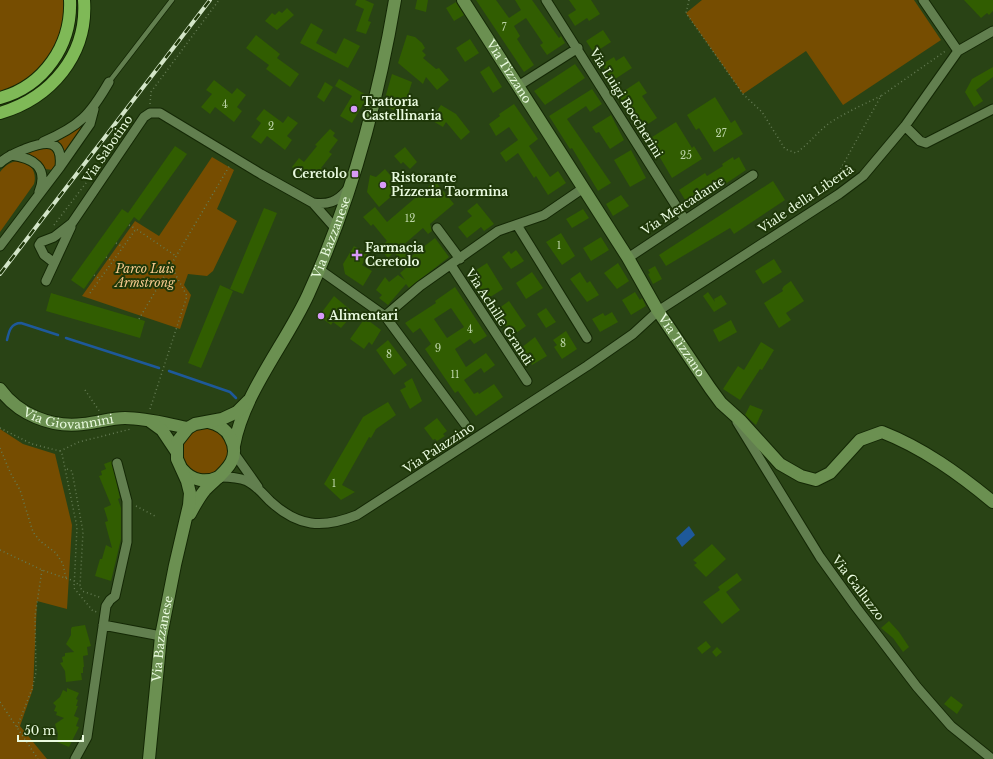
<svg xmlns="http://www.w3.org/2000/svg" width="993" height="759" font-family="'Libre Baskerville',serif">
	<style>
		.green { fill: #764d01 }
		.water { fill: #1e599a }
		.lines { fill: none; stroke-linecap: round; stroke-linejoin: round }
		.stream { stroke: #1e599a; stroke-width: 2.5 }
		.building { fill: #315d01; fill-rule: evenodd }
		.lane-casing { stroke: #142805; stroke-width: 6 }
		.street-casing { stroke: #142805; stroke-width: 11 }
		.secondary-casing { stroke: #142805; stroke-width: 14 }
		.highway-casing { stroke: #142805; stroke-width: 14 }
		.path { stroke: #647b53; stroke-width: 1.5; stroke-dasharray: 1 3; stroke-linecap: butt }
		.lane { stroke: #627f4f; stroke-width: 4.5 }
		.street { stroke: #627f4f; stroke-width: 9 }
		.secondary { stroke: #6b9051; stroke-width: 12 }
		.highway { stroke: #7fb957; stroke-width: 12 }
		.rail-casing { stroke: #d3e5c8; stroke-width: 4 }
		.rail { stroke: #1f3809; stroke-width: 2.5; stroke-dasharray: 8; stroke-linecap: butt }
		.poi-dot { fill: #d89af8; stroke: #1f3809; stroke-width: 1.5 }
		.labels { text-anchor: middle; stroke-width: 4; stroke-linejoin: round; paint-order: stroke }
		.number-label { font-size: 10px; fill: #bcd4a8 }
		.street-label { font-size: 12px; fill: #eafbe0; stroke: #1f3809 }
		.poi-label { font-size: 12px; font-weight: bold; fill: #eafbe0; stroke: #1f3809; text-anchor: start }
		.park-label { font-size: 12px; font-style: italic; fill: #f6c98e; stroke: #1f3809 }
	</style>
	<rect width="100%" height="100%" fill="#294315"/>
	<path class="green" d="M0 0H65L63 31 48 60 25 82 0 93Z
		M702 0H914L941 40 843 105 806 51 743 94 686 13Z
		M89 120 64 158 55 140Z
		M46 145C54 151 56 155 56 166L53 170 45 169 37 160 24 154Z
		M212 157 234 170 217 209 237 221 213 271 207 276 188 274 184 285 191 295 180 329 82 296 135 221 159 236Z
		M22 160C32 165 37 173 34 184L0 232V172C6 164 12 161 22 160Z
		M203 426C226 431 229 436 230 459L211 476 194 474 182 462 181 446 189 432Z
		M0 429 23 444 55 454 72 525 67 609 37 601 33 689 20 726 47 759H0Z"/>
	<path class="water" d="M689 526 695 535 682 547 676 538Z"/>
	<g class="lines">
		<path class="stream" d="M66 338 159 368
			M7 340C9 331 11 323 21 323L58 335
			M169 371 230 392 236 398"/>
	</g>
	<path class="building" d="M357 0H365L374 4 368 21 371 22 366 34 356 31 364 9 355 5Z
		M417 0H428L426 12 415 9Z
		M476 0H496L509 18 521 10 515 0H532L559 38 561 36 565 43 547 55 540 45 543 43 526 18 514 26 520 36 517 39 534 65 524 72Z
		M569 0H591L600 14 589 21 587 18 575 26 568 15 576 10Z
		M964 0H993V11L989 15 987 13 981 18Z
		M456 2 464 15 454 21 446 8Z
		M287 8 294 15 277 30 265 21 272 13 275 15 279 11 282 13Z
		M311 23 323 30 316 43 336 54 344 38 360 46 348 68 300 43Z
		M603 30 611 42 594 53 586 41Z
		M256 35 280 54 277 58 299 74 290 87 266 69 269 65 246 48Z
		M407 35 415 37 422 43 425 48 422 51 426 55 423 58 436 69 439 68 449 80 437 90 426 77 423 84 398 63Z
		M470 39 479 53 465 62 456 48Z
		M624 56 632 68 612 81 602 64 614 57 616 61Z
		M575 64 585 78 545 105 534 91Z
		M489 66 502 87 493 93 480 72Z
		M993 67V77L976 90 983 101 974 107 965 92 972 79Z
		M392 74 412 82 402 114 383 105Z
		M339 79 368 96 352 123 340 116 352 96 335 86Z
		M214 80 232 94 237 88 246 95 237 107 242 111 234 122 215 107 210 114 201 107 212 94 206 90Z
		M639 81 647 93 642 96 657 118 642 128 628 105 626 107 618 95Z
		M325 82 333 87 324 102 317 97Z
		M592 89 602 104 590 112 586 106 567 119 611 183 598 191 572 148 570 149 549 116Z
		M715 97 731 123 735 120 743 134 714 152 699 128 696 130 687 115Z
		M514 104 538 139 529 146 541 164 550 177 558 171 566 183 548 195 536 176 534 178 518 153 506 162 500 153 518 140 509 127 496 136 489 124 500 116 499 114Z
		M441 105 456 114 470 132 461 140 446 122 443 127 431 120Z
		M264 109 283 123 288 116 298 123 287 136 292 140 285 150 267 136 261 144 251 137 261 123 256 119Z
		M611 115 624 140 610 149 599 132 596 133 592 127Z
		M676 122 692 148 694 146 702 159 672 178 649 139Z
		M330 129 335 133 333 136 338 140 329 152 332 154 321 168 324 171 317 180 305 174 303 176 292 167 299 158 304 162 317 146 315 145Z
		M175 146 187 154 139 221 134 217 84 289 71 280 122 209 128 213Z
		M405 147 417 162 410 169 403 162 401 164 394 156Z
		M631 150 646 178 630 187 614 160Z
		M733 157 734 160 739 157 746 170 690 208 679 190 705 173 707 176 723 166 722 164Z
		M385 169 401 188 379 207 367 192 370 175 376 177Z
		M435 181 454 204 430 224 432 231 428 234 423 228 401 247 409 258 435 238 449 257 409 288 406 284 388 305 379 298 382 295 376 290 385 277 389 282 398 275 405 280 400 273 406 268 394 252 388 258 379 248 387 241 373 224 371 226 363 217 375 207 387 222Z
		M773 181 785 200 734 234 730 228 666 266 659 255Z
		M621 195 629 206 613 216 606 204Z
		M477 203 494 224 484 231 481 227 467 238 458 227 472 216 467 211Z
		M264 208 277 213 243 294 230 289Z
		M583 209 589 218 572 228 566 219Z
		M561 233 575 256 562 265 546 242Z
		M601 237 609 250 591 261 583 248Z
		M354 246 368 255 362 265 372 271 363 286 345 274 343 264Z
		M516 250 524 261 511 269 502 257 509 251 511 254Z
		M774 259 782 272 763 284 755 271Z
		M487 263 503 289 487 299 470 274Z
		M618 263 629 281 617 289 604 273Z
		M655 266 662 279 653 284 648 274 650 273 648 270Z
		M532 272 543 288 526 299 516 283Z
		M580 272 587 283 590 281 599 295 587 302 570 279Z
		M791 281 804 301 786 313 791 320 779 328 764 303 783 291 782 289 784 286Z
		M220 285 233 291 201 368 188 363Z
		M455 287 487 336 474 344 470 339 455 349 466 367 486 353 495 365 484 373 481 368 464 380 474 394 478 392 479 394 494 384 503 397 476 416 458 391 455 393 425 349 431 344 420 328 413 333 405 323 436 303 435 301ZM451 308 464 327 447 338 434 319Z
		M635 292 640 300 642 298 646 306 631 315 622 300Z
		M708 292 715 302 714 299 721 295 727 304 714 312 703 296Z
		M51 293 145 321 140 338 46 311Z
		M334 296 354 313 341 328 333 322 331 325 319 316Z
		M509 301 526 326 512 336 495 311Z
		M546 308 556 322 546 328 537 314Z
		M612 312 618 322 600 332 592 319 603 313 605 316Z
		M365 318 381 330 372 345 369 342 364 349 350 339Z
		M731 320 737 332 719 342 713 330Z
		M566 331 577 349 562 359 554 347 557 345 553 340Z
		M535 337 547 356 532 365 521 348Z
		M388 340 407 365 394 375 376 350Z
		M761 342 774 350 762 370 760 369 740 400 723 389 738 366 744 370Z
		M412 378 422 401 410 409 400 390 406 387 404 383Z
		M388 402 396 415 376 429 371 438 369 437 342 485 355 492 341 500 324 484 363 417Z
		M750 405 763 410 756 425 745 415Z
		M437 418 447 431 443 434 445 436 437 441 435 439 433 440 424 428Z
		M112 461 120 498 118 499 121 508V539L111 581 95 576 100 559H102L106 545 112 548 105 522 108 521 104 508 111 505 99 476 102 475 101 471 106 469 104 464Z
		M712 544 726 559 706 577 694 565 697 563 693 560Z
		M737 573 742 580 726 592 740 610 722 624 703 602 720 590 718 587Z
		M889 621 899 632 909 647 903 652 893 638 881 628Z
		M85 625 91 646 87 647 88 655 83 656 84 667H83V673H81L82 680 66 682 65 671 60 663 63 662 62 657 65 656V653L74 652 66 644 71 635V629L72 627Z
		M706 641 711 647 702 654 697 648Z
		M717 647 722 652 716 657 712 652Z
		M67 688 79 693 76 699 78 700 76 706H78L74 716 79 718 76 726 79 727 69 747 57 742 58 734 55 724 64 718 56 715 57 712 54 711 56 706 53 703 60 697 63 690 67 692Z
		M951 696 963 705 957 714 944 704Z"/>
	<g class="lines">
		<g class="lane-casing">
			<path id="lane" d="M109 82 172 0"/>
		</g>
		<g class="street-casing">
			<path id="street" d="M546 0 685 220
				M923 0 958 51
				M518 86 578 48
				M905 126 920 141 926 143 993 109
				M43 142C80 126 90 115 109 82
				M11 155C33 158 49 167 39 192
				M0 163C7 156 16 153 25 149 46 141 63 138 60 167L0 246
				M60 167 90 124 94 109
				M517 225 587 338
				M437 228 460 259
				M336 229 313 203C328 205 337 202 347 190
				M628 258 753 175
				M53 262 44 255 39 245 41 242 54 237 72 223 144 117 150 113H160L261 174 313 203
				M451 265 527 381
				M320 270 385 316 465 424
				M46 281 71 227
				M385 316 420 286 498 231 544 215 582 189
				M737 422 820 557 856 607 917 687 951 726 992 759
				M234 453 258 487
				M220 477C229 477 238 477 247 481 257 486 262 493 270 501 298 527 322 529 357 515L587 366 633 334 658 311 839 194 863 176 905 126 958 51 993 31
				M103 625 161 636
				M75 759 87 737 106 606 110 600 115 596 127 542V501L117 463"/>
		</g>
		<g class="secondary-casing">
			<g id="secondary">
				<path id="s1" d="M463 0 628 258 658 311 710 388 721 403 741 421 780 464 801 476 816 480 830 473 860 440 882 432C923 448 959 474 993 502"/>
				<path id="s2" d="M0 389C18 414 51 428 83 424 97 423 110 418 125 418 146 418 167 424 188 428"/>
				<path d="M151 422 162 430 176 451"/>
				<path id="s3" d="M234 446C243 394 286 343 308 295 351 201 378 101 395 0"/>
				<path d="M183 470C192 481 206 483 219 477"/>
				<path d="M190 514C195 505 199 497 205 490 219 475 244 462 230 437 226 429 217 424 208 422"/>
				<path id="s4" d="M149 759 161 636 175 565 189 505 190 493 187 481 177 459V442L188 428 195 424 222 419 237 412 248 401"/>
			</g>
		</g>
		<g class="highway-casing">
			<path id="highway" d="M0 98C44 86 72 45 70 0
				M0 113C51 98 88 55 84 0"/>
		</g>
		<path class="path" d="M689 0 686 13 743 94 762 112 785 149 796 153C809 144 818 131 831 122 847 112 864 104 881 96
			M150 104 151 92 219 0
			M829 190 881 96 947 50
			M54 225 99 166
			M129 225 136 229
			M116 243 123 247
			M106 257 112 261
			M94 275 100 279
			M90 293 136 229 176 256
			M139 319 230 165
			M85 390 100 412
			M150 409 187 296 171 266
			M0 428 32 444 60 451 62 454 77 527 74 588 93 611 97 612
			M0 448 10 472 20 490 33 532 40 541 56 553 63 564 66 578
			M60 451 79 442 131 429
			M67 469 72 471 83 532 80 586 82 591 102 598
			M136 506 155 516
			M0 550 42 570 74 581 80 586
			M0 702 38 759
			M17 727 32 689 36 672 35 616 42 570"/>
		<use href="#lane" class="lane"/>
		<use href="#street" class="street"/>
		<use href="#secondary" class="secondary"/>
		<use href="#highway" class="highway"/>
		<g class="rail-casing">
			<path id="rail" d="M0 274 210 0"/>
		</g>
		<use href="#rail" class="rail"/>
	</g>
	<g class="poi-dot">
		<circle cx="354" cy="109" r="4"/>
		<rect x="351" y="170" width="8" height="8" rx="2"/>
		<circle cx="383" cy="185" r="4"/>
		<path d="M355 249h4v4h4v4h-4v4h-4v-4h-4v-4h4z"/>
		<circle cx="321" cy="316" r="4"/>
	</g>
	<g class="labels">
		<g class="number-label">
			<text x="504" y="31">7</text>
			<text x="225" y="108">4</text>
			<text x="271" y="130">2</text>
			<text x="721" y="137">27</text>
			<text x="686" y="159">25</text>
			<text x="410" y="222">12</text>
			<text x="559" y="249">1</text>
			<text x="470" y="333">4</text>
			<text x="563" y="347">8</text>
			<text x="438" y="352">9</text>
			<text x="389" y="358">8</text>
			<text x="455" y="378">11</text>
			<text x="334" y="487">1</text>
		</g>
		<g class="street-label">
			<text dy="4" stroke="none"><textPath href="#s1" startOffset="85">Via Tizzano</textPath></text>
			<text transform="translate(626 103) rotate(58)" y="4">Via Luigi Boccherini</text>
			<text transform="translate(108 149) rotate(-56)" y="4">Via Sabotino</text>
			<text transform="translate(806 199) rotate(-34)" y="4">Viale della Libertà</text>
			<text transform="translate(683 206) rotate(-33)" y="4">Via Mercadante</text>
			<text dy="4" stroke="none"><textPath href="#s3" startOffset="231">Via Bazzanese</textPath></text>
			<text transform="translate(499 317) rotate(57)" y="4">Via Achille Grandi</text>
			<text dy="4" stroke="none"><textPath href="#s1" startOffset="409">Via Tizzano</textPath></text>
			<text dy="4" stroke="none"><textPath href="#s2" startOffset="79">Via Giovannini</textPath></text>
			<text transform="translate(439 448) rotate(-33)" y="4">Via Palazzino</text>
			<text transform="translate(858 588) rotate(53)" y="4">Via Galluzzo</text>
			<text dy="4" stroke="none"><textPath href="#s4" startOffset="121">Via Bazzanese</textPath></text>
		</g>
		<g class="poi-label">
			<text x="362" y="106">Trattoria<tspan x="362" dy="14">Castellinaria</tspan></text>
			<text x="347" y="178" text-anchor="end">Ceretolo</text>
			<text x="391" y="182">Ristorante<tspan x="391" dy="14">Pizzeria Taormina</tspan></text>
			<text x="365" y="252">Farmacia<tspan x="365" dy="14">Ceretolo</tspan></text>
			<text x="329" y="320">Alimentari</text>
		</g>
		<g class="park-label">
			<text x="145" y="273">Parco Luis<tspan x="145" dy="14">Armstrong</tspan></text>
		</g>
	</g>
	<path d="M18 735v6h65v-6" fill="none" stroke="#eafbe0" stroke-width="2"/>
	<text x="24" y="735" font-size="12" fill="#eafbe0" stroke="#1f3809" stroke-width="3" paint-order="stroke">50 m</text>
</svg>
